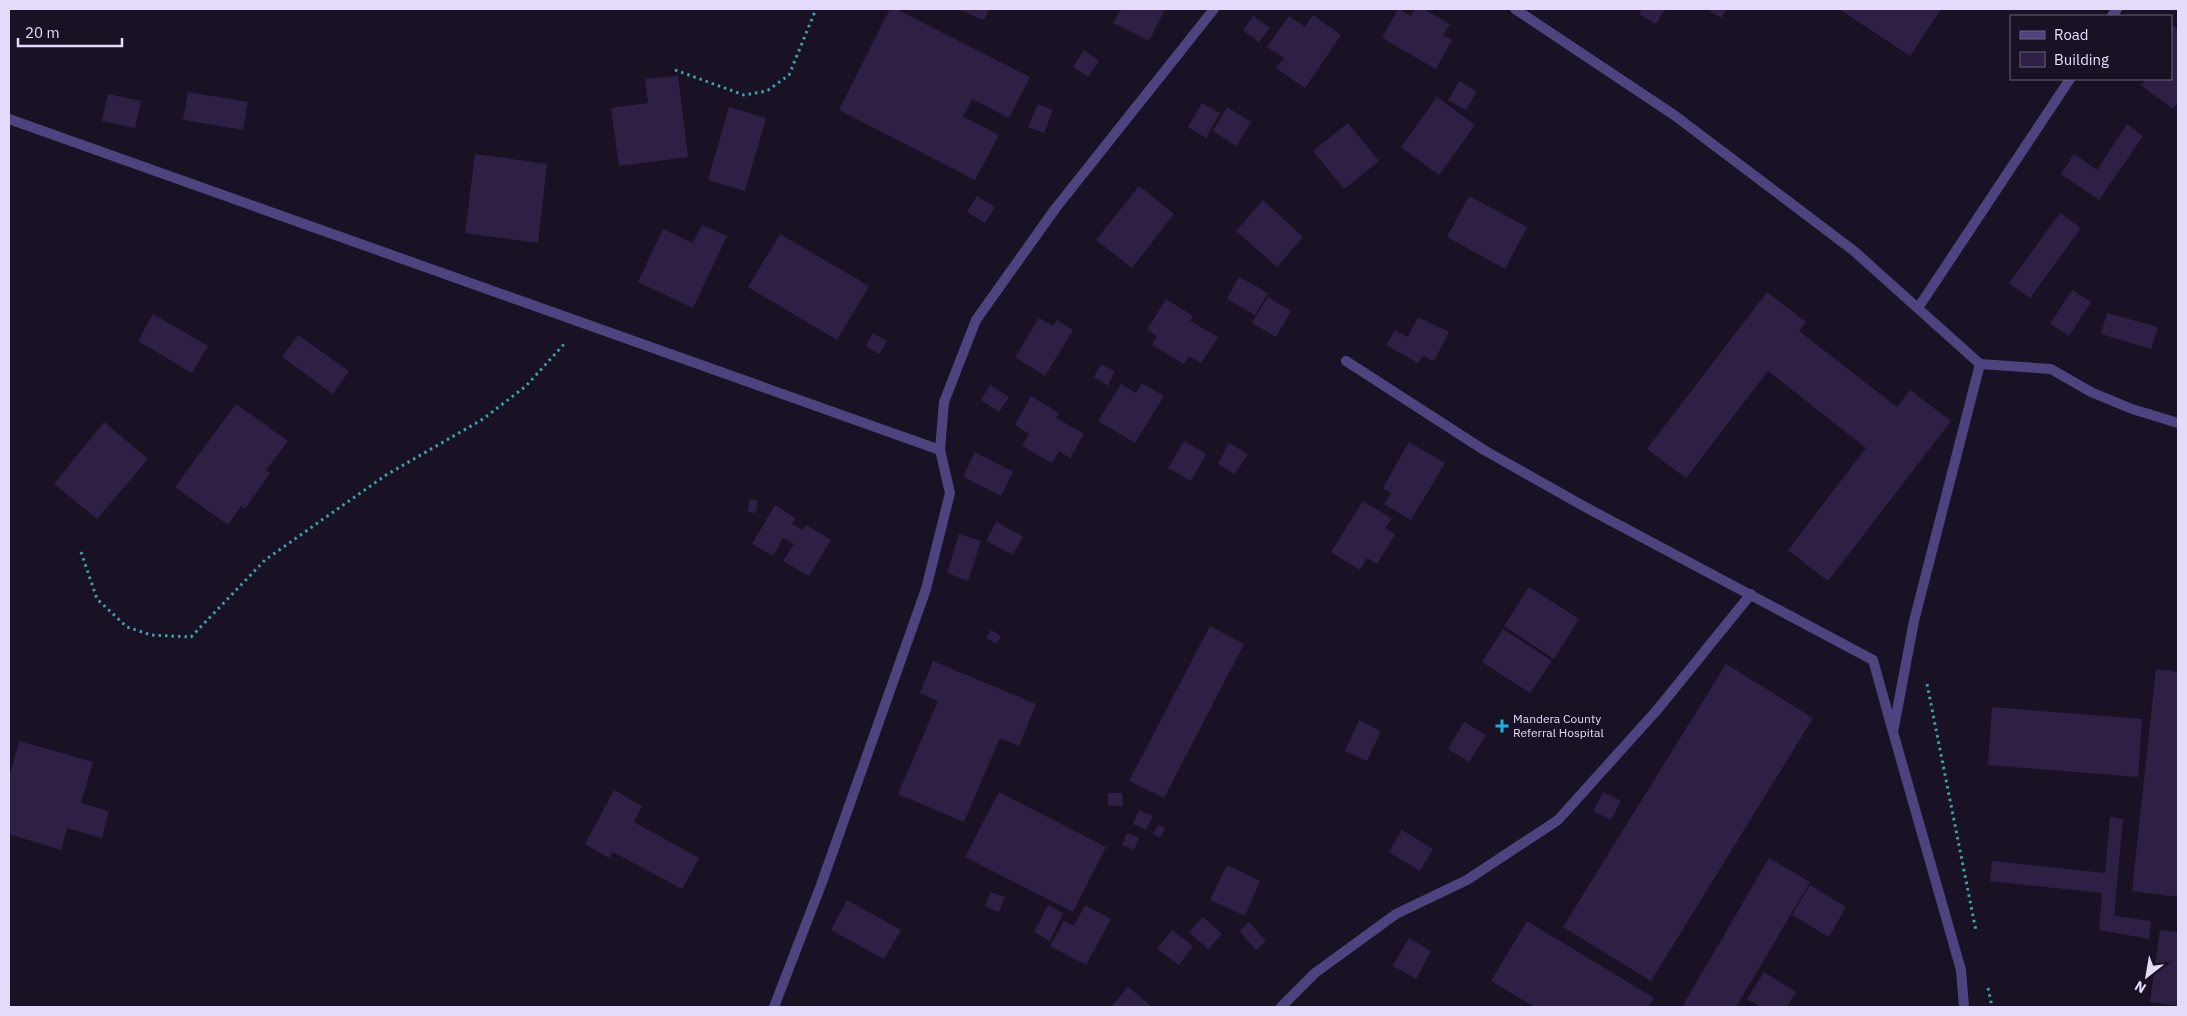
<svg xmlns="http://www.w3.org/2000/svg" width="2187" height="1016" font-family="'IBM Plex Sans',sans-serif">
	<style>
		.building { fill: #2e2044 }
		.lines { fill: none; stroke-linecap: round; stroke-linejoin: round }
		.path { stroke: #3e9fab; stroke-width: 3; stroke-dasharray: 2.5 4; stroke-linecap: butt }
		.minor { stroke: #4f437f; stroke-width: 10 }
		.poi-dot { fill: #1daee4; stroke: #191225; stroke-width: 2 }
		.labels { text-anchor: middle; stroke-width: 4.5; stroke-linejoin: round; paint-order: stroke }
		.poi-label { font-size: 12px; fill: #e4dbfb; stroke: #191225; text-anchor: start }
	</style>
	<rect width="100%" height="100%" fill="#191225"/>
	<path class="building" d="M890 9H896L1030 77 1009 118 972 99 963 117 999 135 975 180 839 110Z
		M958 9H989L984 20Z
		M1121 9H1165L1149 41 1113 23Z
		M1398 9 1411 16 1415 9H1423L1450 24 1443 35 1452 40 1436 69 1382 38Z
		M1642 9H1665L1656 24 1639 14Z
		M1707 9H1727L1721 18Z
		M1839 9H1941L1910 56Z
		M1313 15 1341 35 1305 88 1276 68 1284 58 1267 47 1289 16 1305 27Z
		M1253 16 1270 28 1259 42 1243 30Z
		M2171 24 2178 29V102L2173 109 2141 85 2146 79H2171Z
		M1084 50 1099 61 1088 77 1073 67Z
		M678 76 688 157 619 166 611 108 648 103 645 79Z
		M1459 81 1477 91 1466 110 1448 100Z
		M188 92 248 102 243 130 183 120Z
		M108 94 141 101 135 128 102 121Z
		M1437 97 1475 125 1439 175 1401 147Z
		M1202 103 1220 113 1206 138 1188 127Z
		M1038 104 1053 110 1044 133 1028 127Z
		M729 107 766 118 745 191 708 180Z
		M1227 107 1251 122 1236 146 1213 131Z
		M1348 123 1379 161 1344 189 1313 151Z
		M2127 124 2143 136 2099 200 2061 174 2074 154 2097 170Z
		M475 154 547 164 538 243 465 233Z
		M1139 186 1174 214 1132 268 1096 240Z
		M977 196 995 207 985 223 967 212Z
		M1469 196 1527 227 1505 269 1447 237Z
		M1263 200 1303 237 1277 267 1236 231Z
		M2060 213 2081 228 2030 298 2009 283Z
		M702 225 727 236 693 308 638 282 663 229 693 243Z
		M780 234 869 286 837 340 748 287Z
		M1239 277 1268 293 1255 315 1227 299Z
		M2072 290 2091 302 2069 336 2050 324Z
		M1767 292 1806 322 1799 331 1897 407 1910 390 1951 421 1828 581 1788 550 1866 448 1768 371 1686 478 1647 449Z
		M1268 297 1291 311 1276 337 1252 323Z
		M1166 299 1193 316 1190 321 1218 337 1201 363 1189 356 1184 364 1152 345 1157 336 1147 330Z
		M2107 313 2158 327 2151 349 2101 334Z
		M153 314 208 346 192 373 138 341Z
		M1418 317 1449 332 1434 361 1423 356 1418 363 1386 345 1395 330 1408 337Z
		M1039 318 1053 326 1057 320 1073 330 1045 376 1015 357Z
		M873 333 887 341 879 354 866 346Z
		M298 335 349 371 333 394 282 357Z
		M1101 364 1115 371 1108 386 1094 377Z
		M1142 383 1164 396 1135 443 1098 421 1121 384 1136 393Z
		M990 385 1009 397 999 412 981 400Z
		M1031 396 1059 413 1056 418 1084 434 1070 458 1059 451 1052 463 1022 446 1029 434 1015 425Z
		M236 404 288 441 266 470 270 473 245 509 241 506 228 525 175 487Z
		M104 422 148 459 97 519 54 484Z
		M1184 441 1206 454 1191 481 1168 468Z
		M1409 442 1445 463 1411 520 1384 504 1391 493 1383 488Z
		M1229 443 1248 454 1235 474 1218 464Z
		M975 452 1013 472 1001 496 963 477Z
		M750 499 758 500 756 513 748 512Z
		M1363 501 1392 519 1385 528 1395 534 1377 564 1367 558 1360 570 1331 552Z
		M775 505 795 518 792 524 803 530 806 525 831 540 809 576 783 561 794 544 783 538 773 556 752 544Z
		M996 522 1023 536 1013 555 986 541Z
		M959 534 981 541 968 581 947 573Z
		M1529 587 1579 619 1554 659 1504 626Z
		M1210 626 1244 644 1164 798 1129 781Z
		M1503 629 1552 661 1530 693 1482 662Z
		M991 630 1001 636 997 644 986 638Z
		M933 661 1036 704 1019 746 1000 738 964 822 898 794 938 701 920 693Z
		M1726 664 1813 718 1651 981 1563 927Z
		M2156 669 2178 672V897L2132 891Z
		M1992 707 2142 719 2138 777 1988 765Z
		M1359 720 1381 731 1367 761 1345 751Z
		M1464 722 1486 735 1469 762 1448 749Z
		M19 741 93 762 81 803 109 811 102 838 67 828 61 850 9 834V778Z
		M614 790 642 806 634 822 699 858 682 889 613 852 609 858 585 844Z
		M999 792 1106 847 1073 912 965 857Z
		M1603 792 1621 801 1611 820 1593 811Z
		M1108 793H1122L1123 806H1108Z
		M1139 810 1153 816 1146 830 1133 824Z
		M2110 817 2123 819 2114 916 2151 921 2149 939 2099 930 2102 893 1990 881 1992 861 2105 873Z
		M1158 825 1165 828 1160 838 1153 834Z
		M1402 830 1433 849 1420 871 1389 852Z
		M1127 833 1139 838 1134 850 1122 845Z
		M1769 858 1810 882 1736 1007H1682Z
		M1227 865 1260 881 1245 916 1210 900Z
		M1810 885 1846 907 1829 937 1792 915Z
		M991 892 1005 897 999 912 985 906Z
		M847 900 901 930 884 959 831 930Z
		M1048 905 1063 913 1050 941 1034 932Z
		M1085 905 1111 919 1086 965 1050 946 1064 921 1074 926Z
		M1203 917 1222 934 1208 949 1189 932Z
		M1527 921 1654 998 1648 1007H1535L1491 981Z
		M1249 922 1266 941 1256 950 1239 931Z
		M1172 930 1193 946 1179 965 1157 949Z
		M2160 930 2178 932V1006L2150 1002Z
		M1409 938 1431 951 1416 979 1393 966Z
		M1764 972 1796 992 1787 1007H1761L1747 999Z
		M1128 987 1150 1005 1148 1007H1111Z"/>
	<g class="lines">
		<path class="path" d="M675 70 744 95 767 91 789 75 816 9
			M81 552 97 599 127 627 151 635 191 637 265 560 386 475 483 419 526 386 566 342
			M1927 684 1976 931
			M1988 988 1992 1007"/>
		<path class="minor" d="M1515 9 1674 115 1854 251 1980 364 2051 369 2091 392 2132 409 2178 423
			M2112 16 2117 9
			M9 119 940 450
			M1918 308 2070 79
			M1346 361 1484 450 1587 508 1873 660 1893 732
			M774 1007 821 885 926 589 950 493 940 450 944 402 976 320 1055 209 1214 9
			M1281 1007 1315 973 1396 914 1467 880 1558 820 1657 710 1751 594
			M1964 1007 1961 970 1893 732 1914 621 1980 364"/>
	</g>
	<path class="poi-dot" d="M1499.5 718.5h5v5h5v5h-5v5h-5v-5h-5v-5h5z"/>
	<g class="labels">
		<g class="poi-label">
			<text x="1513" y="723">Mandera County<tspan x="1513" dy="14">Referral Hospital</tspan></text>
		</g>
	</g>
	<rect width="2187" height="1016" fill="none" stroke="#e4dbfb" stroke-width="20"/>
	<rect x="2010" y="15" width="162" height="65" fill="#191225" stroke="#6a627b"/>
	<rect x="2020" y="31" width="25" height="8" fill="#4f437f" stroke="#6a627b"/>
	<text x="2054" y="40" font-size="15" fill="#e4dbfb">Road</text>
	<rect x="2020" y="52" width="25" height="15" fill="#2e2044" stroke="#6a627b"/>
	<text x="2054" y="65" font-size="15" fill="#e4dbfb">Building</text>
	<g transform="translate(2147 976) rotate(211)" stroke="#191225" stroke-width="4" paint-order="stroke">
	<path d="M0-4L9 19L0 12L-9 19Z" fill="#e4dbfb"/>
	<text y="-8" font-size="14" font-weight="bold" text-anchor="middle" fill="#e4dbfb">N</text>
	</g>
	<path d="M18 38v8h104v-8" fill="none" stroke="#e4dbfb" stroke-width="2.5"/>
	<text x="25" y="38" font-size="15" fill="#e4dbfb" stroke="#191225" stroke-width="4" paint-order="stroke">20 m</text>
</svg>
